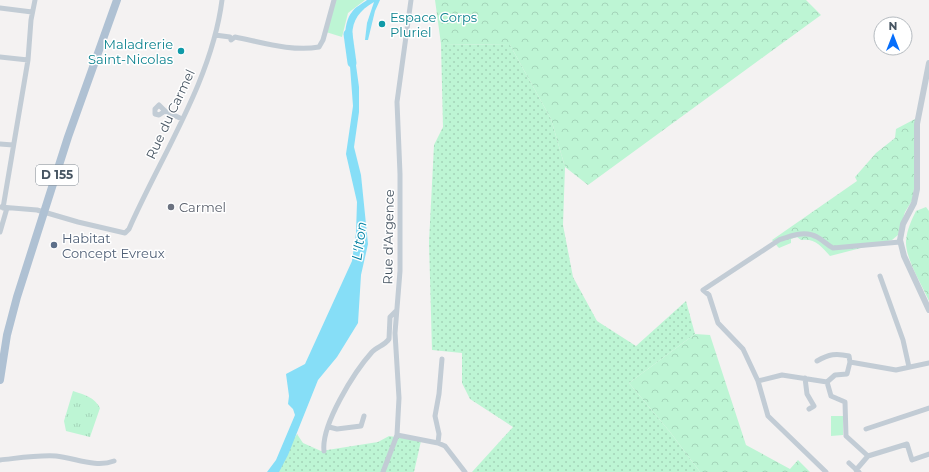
<svg xmlns="http://www.w3.org/2000/svg" width="929" height="472" font-family="Montserrat,sans-serif">
	<style>
		.grass { fill: url(#grass-dots) }
		.forest { fill: url(#forest-crowns) }
		.park { fill: url(#park-tufts) }
		.garden { fill: #bdf5d4 }
		.water { fill: #86def7 }
		.lines { fill: none; stroke-linecap: round; stroke-linejoin: round }
		.river { stroke: #86def7; stroke-width: 9 }
		.minor { stroke: #c2ccd5; stroke-width: 5 }
		.tertiary { stroke: #c2ccd5; stroke-width: 6 }
		.primary { stroke: #afc1d3; stroke-width: 8 }
		.culture-dot { fill: #0f9aa8; stroke: #fff; stroke-width: 1.5 }
		.worship-dot { fill: #6b7280; stroke: #fff; stroke-width: 1.5 }
		.service-dot { fill: #5c6f8a; stroke: #fff; stroke-width: 1.5 }
		.labels { text-anchor: middle; stroke-width: 3; stroke-linejoin: round; paint-order: stroke }
		.shield { fill: #fff; stroke: #7e8891; stroke-width: 1 }
		.shield-label { font-size: 12px; font-weight: bold; fill: #475562 }
		.culture-label { font-size: 13px; fill: #0d838f; stroke: #fff; text-anchor: start }
		.street-label { font-size: 13px; fill: #475562; stroke: #fff }
		.worship-label { font-size: 13px; fill: #5b616d; stroke: #fff; text-anchor: start }
		.service-label { font-size: 13px; fill: #4e5e75; stroke: #fff; text-anchor: start }
		.water-label { font-size: 14px; font-style: italic; fill: #0380a2; stroke: #fff }
	</style>
	<defs>
		<pattern id="grass-dots" width="8" height="8" patternUnits="userSpaceOnUse"><rect width="8" height="8" fill="#bdf5d4"/><path d="M2 2h.1M6 6h.1" fill="none" stroke="#a4d4b9" stroke-width="1.8" stroke-linecap="round"/></pattern>
		<pattern id="forest-crowns" width="20" height="18" patternUnits="userSpaceOnUse"><rect width="20" height="18" fill="#bdf5d4"/><path d="M2 6a3 3 0 1 1 6 0M12 15a3 3 0 1 1 6 0" fill="none" stroke="#a4d4b9"/></pattern>
		<pattern id="park-tufts" width="24" height="20" patternUnits="userSpaceOnUse"><rect width="24" height="20" fill="#bdf5d4"/><path d="M3 7l-1-3M5 7V3M7 7l1-3M15 17l-1-3M17 17v-4M19 17l1-3" fill="none" stroke="#a4d4b9"/></pattern>
	</defs>
	<rect width="100%" height="100%" fill="#f4f2f2"/>
	<path class="grass" d="M441 44 510 45 551 119 565 167 563 225 573 277 597 321 636 346 686 301 695 334 629 383 670 432 700 472H472L513 427 470 399 462 383V353L432 350 429 242 434 145 443 127Z
		M297 434 303 443 321 451 378 442 389 436 421 441 414 472H275Z"/>
	<path class="forest" d="M435 0H806L821 15 588 185 565 167 551 119 510 45 441 44Z
		M915 119 916 166 913 199 905 212 898 235 892 240 830 256C821 246 815 238 801 240L797 237 791 239V243L779 248 772 240 857 181 855 177 876 153 895 138 896 129Z
		M926 207 929 211V301C922 285 905 258 906 241 907 230 911 221 916 211Z
		M695 334 710 335 746 445 790 469 798 460 810 472H700L670 432 629 383Z"/>
	<path class="park" d="M73 391C85 395 94 397 100 408L90 437 66 431 64 421Z"/>
	<path class="garden" d="M335 0H365L348 13 342 37 326 32Z
		M831 416H843V435L831 436Z"/>
	<path class="water" d="M367 0H380L375 11 368 40H365L367 23 374 2C357 12 350 23 353 44L346 47C344 37 345 20 352 12 355 7 362 4 367 0Z
		M354 51 359 87V112L354 147 361 175 368 244 361 275 358 323 337 357 318 380 288 455 279 472H267L276 460 295 415 293 409 288 404 289 396 286 374 305 364 352 261 356 233 357 202 346 154 353 106 349 53Z"/>
	<g class="lines">
		<path class="river" d="M348 34 352 63"/>
		<path class="minor" d="M0 8 32 12
			M215 35 230 37 231 40 235 37C261 42 292 52 319 47L323 40 334 0
			M0 57 28 60
			M165 111 159 115 155 114V109L159 105 165 111 182 119
			M0 144 13 145
			M0 207 37 210 78 222 125 233 129 229C161 156 212 80 222 0
			M3 208 28 60 31 20 35 0
			M0 232 7 208
			M880 276 903 340 909 367
			M817 361C829 354 836 353 849 356L850 362 847 374 835 375 827 382
			M850 362 896 370 929 363
			M805 378 807 394 814 406 809 409
			M758 381 782 375 827 382
			M827 382 831 396 845 402 846 436 868 456
			M329 427 337 429 361 426 364 416
			M866 429 929 408
			M397 435 438 443 445 446 465 472
			M438 443 439 434 435 416 439 394 442 359
			M324 451C321 425 354 372 372 352 377 347 385 345 389 339L390 317 396 311
			M868 456 907 444 912 460 929 454
			M0 460C19 458 37 455 56 456 75 458 96 468 114 461
			M849 463 859 472
			M856 470 868 456
			M383 472 397 435 399 398 395 333 400 271V174L397 102 411 0
			M826 472 768 416 758 381 743 349 718 323 709 295 703 290 779 240C790 236 805 230 817 237 823 240 827 245 833 248L900 242"/>
		<path class="tertiary" d="M929 63 917 124V189L914 203 903 224 900 240 904 256 929 310"/>
		<path class="primary" d="M0 380 7 335 17 297 68 137 117 0"/>
	</g>
	<g class="culture-dot">
		<circle cx="382" cy="24" r="4"/>
		<circle cx="181" cy="51" r="4"/>
	</g>
	<circle class="worship-dot" cx="171" cy="207" r="4"/>
	<circle class="service-dot" cx="54" cy="245" r="4"/>
	<g class="labels">
		<rect class="shield" x="36" y="165" width="42" height="20" rx="3"/>
		<g class="shield-label">
			<text x="57" y="179">D 155</text>
		</g>
		<g class="culture-label">
			<text x="390" y="22">Espace Corps<tspan x="390" dy="15">Pluriel</tspan></text>
			<text x="173" y="49" text-anchor="end">Maladrerie<tspan x="173" dy="15">Saint-Nicolas</tspan></text>
		</g>
		<g class="street-label">
			<text transform="translate(170 114) rotate(-65)" y="5">Rue du Carmel</text>
			<text transform="translate(388 237) rotate(-89)" y="5">Rue d'Argence</text>
		</g>
		<g class="worship-label">
			<text x="179" y="212">Carmel</text>
		</g>
		<g class="service-label">
			<text x="62" y="243">Habitat<tspan x="62" dy="15">Concept Evreux</tspan></text>
		</g>
		<g class="water-label">
			<text transform="translate(359 241) rotate(-82)" y="5">L'Iton</text>
		</g>
	</g>
	<g transform="translate(893 36)"><circle r="19" fill="#ffffff" stroke="#b5bbc0"/>
	<path d="M0-3L7 15L0 10L-7 15Z" fill="#066efb"/>
	<text y="-6" font-size="11" font-weight="bold" text-anchor="middle" fill="#475562">N</text>
	</g>
</svg>
